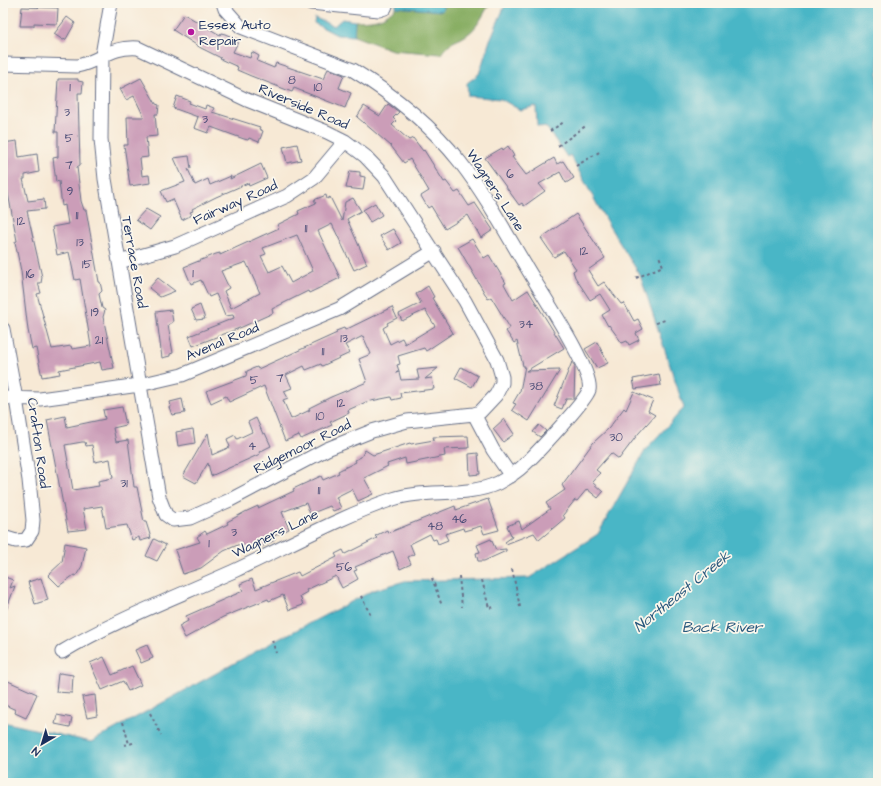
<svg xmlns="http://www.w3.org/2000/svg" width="881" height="786" font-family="'Architects Daughter',sans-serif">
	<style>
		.forest { fill: #88ae63; stroke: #526e60 }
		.water { fill: #4ab6c6; stroke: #327292 }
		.building { fill: #cb9db8; fill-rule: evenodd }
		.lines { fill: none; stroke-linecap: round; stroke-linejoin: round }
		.minor-casing { stroke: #687088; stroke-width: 15 }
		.path { stroke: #687088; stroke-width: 2; stroke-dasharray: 3 3; stroke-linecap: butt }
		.minor { stroke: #fff; stroke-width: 13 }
		.poi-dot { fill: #b5179e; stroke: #fbf7ec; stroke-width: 1.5 }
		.labels { text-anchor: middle; stroke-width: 3.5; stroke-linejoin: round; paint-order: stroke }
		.number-label { font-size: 12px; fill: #474a74 }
		.poi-label { font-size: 14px; fill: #1b2f5e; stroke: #fbf7ec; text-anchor: start }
		.street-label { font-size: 14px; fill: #1b2f5e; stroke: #fbf7ec }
		.water-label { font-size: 15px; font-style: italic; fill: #29587d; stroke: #fbf7ec }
	</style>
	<rect width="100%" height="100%" fill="#fbf7ec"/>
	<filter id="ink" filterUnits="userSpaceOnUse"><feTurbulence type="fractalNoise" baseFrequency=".025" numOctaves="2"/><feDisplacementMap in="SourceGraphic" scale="8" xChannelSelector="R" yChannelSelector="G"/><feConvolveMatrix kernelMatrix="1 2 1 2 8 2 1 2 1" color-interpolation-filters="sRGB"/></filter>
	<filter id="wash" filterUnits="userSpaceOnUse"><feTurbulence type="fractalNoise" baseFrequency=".012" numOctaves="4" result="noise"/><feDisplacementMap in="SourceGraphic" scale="16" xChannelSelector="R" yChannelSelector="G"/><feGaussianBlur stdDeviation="0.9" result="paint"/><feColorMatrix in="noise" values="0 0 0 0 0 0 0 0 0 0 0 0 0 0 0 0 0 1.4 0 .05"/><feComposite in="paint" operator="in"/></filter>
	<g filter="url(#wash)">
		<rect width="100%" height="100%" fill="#f7e9d5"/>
		<path class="forest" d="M444 3H490C484 13 478 27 468 34 456 43 451 39 441 54L392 50 354 36 355 21C373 20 382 21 396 7L442 11Z"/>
		<path class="water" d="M396 3H444L442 11 396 7Z
			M506 3H878V783H3V722L91 742 273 642 374 590 405 581 529 578 598 534 646 449 684 408 640 275 609 226 570 155 567 157 547 128 537 126 536 106 520 110 501 99 468 96 467 83 479 74 490 40Z
			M315 18 334 26 342 19 355 21 354 36 337 35 314 23Z"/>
		<g id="blocks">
			<path class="building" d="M22 7 58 8 57 24 34 23V26H20Z
				M184 14 220 35 221 33 225 34 239 40 233 52 250 58 252 52 259 56 257 61 274 68 276 63 323 79 328 69 344 75 339 88 351 93 345 108 294 88 292 92 251 76 237 70 238 67 220 59 221 58 201 48 173 30Z
				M67 17 75 23 66 39 63 40 54 34Z
				M141 78 156 104 159 105 158 114H155L157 136 146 137 148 157 140 158 142 176 149 175 150 183 130 186 124 145H128L127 117H144L134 96 126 100 120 89Z
				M58 79H78V81L83 82 82 93H78L80 165 77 167 81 201 84 210H86L99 282H100L102 291 99 294 102 308 105 310 103 317 114 368 102 370 100 362 59 370 60 374 42 377 36 348 32 349 28 330 21 271 15 242 17 241 6 182 3 181V143L17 141 19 157 37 154 39 172 25 175V179H23L28 201 44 199 45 209 27 211 42 277 41 283H38L41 293 37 294 52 349 71 346 72 349 91 346 80 279 75 280 69 252 57 255 52 227 68 224 65 205 62 206 59 181 56 182 53 158 58 157V132H55Z
				M177 96 190 101 189 103 205 109 206 105 214 108 212 112 260 127 259 129 263 131 259 142 249 138 248 140 244 139 211 127 208 133 194 128 198 117 173 108Z
				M388 104 399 112 393 118 396 121 392 125 409 140 413 138 423 151 424 150 444 182 446 181 455 193 459 191 469 206 475 203 493 230 481 238 468 215 445 229 431 206 428 208 421 196 429 191 410 159 404 163 391 146 357 117 364 106 380 116Z
				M297 144 301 160 287 163 283 147Z
				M508 146 514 156 512 157 526 175 554 158 557 164 563 161 574 178 566 183 560 172 539 184 545 191 524 206 522 203 519 205 485 158 502 148 503 150Z
				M189 156 191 168 188 169 195 185 208 179 210 185 231 176 230 179 261 164 267 178 249 186 248 183 216 197 192 209 193 211 190 212 192 215 182 220 173 199 166 202 161 191 185 182 174 158Z
				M350 171 360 172V176L365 177 363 190 346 188Z
				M326 195 327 199 330 197 342 221 345 202 353 198 361 211 347 219 367 264 354 270 332 224 318 231 340 278 309 293 308 291 272 309 273 313 242 327 193 346 189 336 234 318 233 315 225 316 216 294 209 297 201 280 191 284 184 267 216 254 220 253V255L279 228 277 225 299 214 298 211 316 203 314 200ZM297 235 313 271 291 283 282 266 269 272 261 256 266 254 263 248ZM246 262 260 293 231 308 224 291 229 288 221 271Z
				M375 203 382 215 370 222 363 210Z
				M146 209 160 217 150 230 136 220Z
				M576 214 605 258 588 270 598 286 604 282 621 304 624 303 634 321 638 319 643 329 636 333 639 340 629 345 627 341 622 343 609 325 608 326 602 315 610 310 600 294 590 300 575 277 573 271 576 269 564 251 554 257 541 238Z
				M393 229 401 243 389 250 380 236Z
				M472 239 484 258 489 255 506 283 504 284 513 300 528 290 564 348 526 371 560 370 529 421 512 410 516 404 513 403 520 391 525 366H523L517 341 514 343 506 331 510 328 491 297 488 299 458 247Z
				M158 278 175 291 160 297 149 288Z
				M428 286 434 297 432 298 453 333 426 351 424 348 398 356 400 364 397 365 399 371 396 373 399 372 401 380 419 379 417 370 438 368 425 379 432 378 434 389 400 393 401 398 392 400 391 397 366 402 348 410 349 413 330 422 332 425 301 439 299 435 285 441 264 386 229 402 226 396 211 403 206 391 246 376 247 371 257 367 258 369 337 333 336 331 344 328 345 330 392 307 397 318 387 323 388 325 383 328 390 344 402 338 405 344 435 326 425 310 402 321 399 314 421 303 416 294ZM363 336 371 354 359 359 367 382 331 397 309 408 310 410 291 419 283 400 288 398 284 391 292 388 286 375 304 366 306 370 321 364 322 366 350 353 345 345Z
				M200 305 205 319 196 320 191 309Z
				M171 310 173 322 168 325 173 353 170 354V356L162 358 156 312Z
				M597 342 608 363 597 368 585 349Z
				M572 362 575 366 574 399H566L562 409 554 406Z
				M461 367 478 376 472 387 455 378Z
				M659 374 661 385 635 389 633 379Z
				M634 392 653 400 648 411 655 415 638 434 619 459 611 453 596 470 600 473 592 482 603 492 598 498 587 489 577 501 575 500 563 515 565 518 539 540 534 533 506 544 505 542 512 537 507 526 519 521 522 529 550 509 546 503 565 490 562 485 593 443 609 428 624 408 626 410Z
				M182 399 185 413 172 415 169 407H171L170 402Z
				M122 407 126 425 113 428 116 442 128 440 134 487H137L144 522H146L151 538 140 541 139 537 132 540 127 525 106 528 102 506 83 509 87 529 68 531 47 420 65 416 67 427 105 419 103 410ZM82 442H85L86 446 92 445 95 462 110 459 113 478 98 481 99 486 73 490 65 445Z
				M256 418 263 434 265 433 271 446 259 452 260 454 211 476 208 463 196 483 183 476 208 433 212 455 230 447 227 439 235 435 237 439 252 432 248 422Z
				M504 419 514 434 503 442 493 429Z
				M539 425 546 431 540 437 533 432Z
				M193 429 195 443 178 446 176 432Z
				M468 436 469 448 444 449 445 456 406 464 405 458 387 464 388 466 364 478 373 494 358 501 352 489 336 497 341 508 333 511 330 506 310 514 306 503 282 512 289 529 274 536 275 540 261 547 260 545 247 552 242 543 224 551 201 568 183 574 175 550 200 542 197 537 205 531 207 534 228 524 227 522 245 512 258 506V508L294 491 293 489 321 476 323 480 339 473 338 471 356 462 355 460 361 457 365 450 373 455 410 443 411 444 434 440 433 437Z
				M478 453 480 474 470 475 469 454Z
				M488 499 499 530 484 534 481 526 464 531 463 528 445 534 448 540 438 544 436 539 433 540 430 534 410 544 414 554 408 557 411 564 400 569 393 551 355 567 357 570 354 571 358 579 342 588 336 576 306 590 307 592 300 596 303 605 289 610 283 595 269 601 268 599 223 617 185 638 179 626 188 621 186 616 243 591 240 584 252 579 256 589 298 572 300 576 337 557 335 554 343 550 345 554 377 538 375 536 387 530 388 533 455 506 456 510Z
				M154 539 166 545 157 561 146 556Z
				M491 539 496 550 506 549V551L484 561H478L476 553 480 552 477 545Z
				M65 543 86 547 82 566 76 576 74 575 59 586 48 575 62 562Z
				M5 577 13 580 10 588 15 586 4 616 3 583Z
				M41 578 48 600 35 604 28 582Z
				M147 645 153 658 141 663 135 650Z
				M104 657 112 675 132 666 141 685 128 691 123 681 102 690 90 663Z
				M60 673 73 675 72 693 56 692 58 674Z
				M8 681 37 694 26 718 15 713 16 710 3 704V690Z
				M95 695 97 716 87 718 82 697Z
				M57 715 72 718 70 727 55 724Z"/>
		</g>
	</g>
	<g filter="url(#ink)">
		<use href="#blocks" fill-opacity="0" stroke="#687088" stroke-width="1"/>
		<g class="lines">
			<g class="minor-casing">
				<path id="minor" d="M311 3 359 8
					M359 3V8L379 10 385 8 387 3
					M3 64 77 66C101 61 110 46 138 48L247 100 327 132 345 141 365 156 384 176 465 301 497 360 502 377V383L496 395 480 412 474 414 407 421 372 431 327 449 230 500 190 518 173 520 166 515 159 497 105 179 101 139 102 55 111 3
					M119 262 175 246 287 196 314 178 345 141
					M3 329 16 399 29 480 33 520 32 531 26 540 16 541 3 537
					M3 398 40 399 69 395 139 385 182 375 339 309 434 251
					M474 414 493 450 511 476
					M62 652C115 620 179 596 236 570 288 546 339 517 393 499 426 488 466 498 498 483 507 478 516 473 523 466 534 456 586 401 589 390 594 372 544 297 533 278 509 239 488 198 460 162 431 125 392 94 353 70L241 27 225 9 223 3"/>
			</g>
			<path class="path" d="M550 131 564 122
				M558 146 587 125
				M576 166 601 151
				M636 278 663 266 659 256
				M656 323 665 320
				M512 569 520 607
				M459 576 462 607
				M432 578 442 606
				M482 580 489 608 495 607
				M361 596 371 616
				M272 640 276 653
				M150 713 161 735
				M123 722 129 744 136 742
				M124 745 129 744"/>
			<use href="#minor" class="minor"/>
		</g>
	</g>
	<circle class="poi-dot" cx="191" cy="32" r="4"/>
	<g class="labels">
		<g class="number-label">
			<text x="292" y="84">8</text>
			<text x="70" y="91">1</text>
			<text x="318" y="91">10</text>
			<text x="67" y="116">3</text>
			<text x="205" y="123">3</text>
			<text x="69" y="142">5</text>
			<text x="69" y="169">7</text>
			<text x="510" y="178">6</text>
			<text x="70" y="195">9</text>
			<text x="77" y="219">11</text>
			<text x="21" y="225">12</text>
			<text x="306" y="232">11</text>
			<text x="80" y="246">13</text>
			<text x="584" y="255">12</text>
			<text x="87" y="268">15</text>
			<text x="193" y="277">1</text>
			<text x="30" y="278">16</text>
			<text x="95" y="316">19</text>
			<text x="526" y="328">34</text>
			<text x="344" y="342">13</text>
			<text x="99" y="344">21</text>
			<text x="323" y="355">11</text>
			<text x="280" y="382">7</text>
			<text x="254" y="384">5</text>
			<text x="536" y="390">38</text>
			<text x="341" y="407">12</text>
			<text x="320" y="420">10</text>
			<text x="616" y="441">30</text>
			<text x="252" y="450">4</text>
			<text x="124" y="487">31</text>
			<text x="319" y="494">11</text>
			<text x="459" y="523">46</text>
			<text x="435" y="530">48</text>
			<text x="234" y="536">3</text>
			<text x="209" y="547">1</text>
			<text x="344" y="571">56</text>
		</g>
		<g class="poi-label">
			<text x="199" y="29">Essex Auto<tspan x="199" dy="16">Repair</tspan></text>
		</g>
		<g class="street-label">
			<text transform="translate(304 106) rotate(23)" y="5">Riverside Road</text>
			<text transform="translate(496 190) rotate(57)" y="5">Wagners Lane</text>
			<text transform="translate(235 202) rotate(-24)" y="5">Fairway Road</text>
			<text transform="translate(135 262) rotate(80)" y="5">Terrace Road</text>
			<text transform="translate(222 341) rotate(-23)" y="5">Avenal Road</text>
			<text transform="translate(39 443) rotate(82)" y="5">Crafton Road</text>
			<text transform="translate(302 446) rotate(-26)" y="5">Ridgemoor Road</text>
			<text transform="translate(275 533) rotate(-26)" y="5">Wagners Lane</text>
		</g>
		<g class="water-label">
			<text transform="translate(682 591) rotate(-39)" y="5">Northeast Creek</text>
			<text x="722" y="632">Back River</text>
		</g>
	</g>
	<rect width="881" height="786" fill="none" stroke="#fbf7ec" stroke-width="16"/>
	<g transform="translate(42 744) rotate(218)" stroke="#fbf7ec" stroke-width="3" paint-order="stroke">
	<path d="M0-3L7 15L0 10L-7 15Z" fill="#1b2f5e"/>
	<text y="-6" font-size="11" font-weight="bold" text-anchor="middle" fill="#1b2f5e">N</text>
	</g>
</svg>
